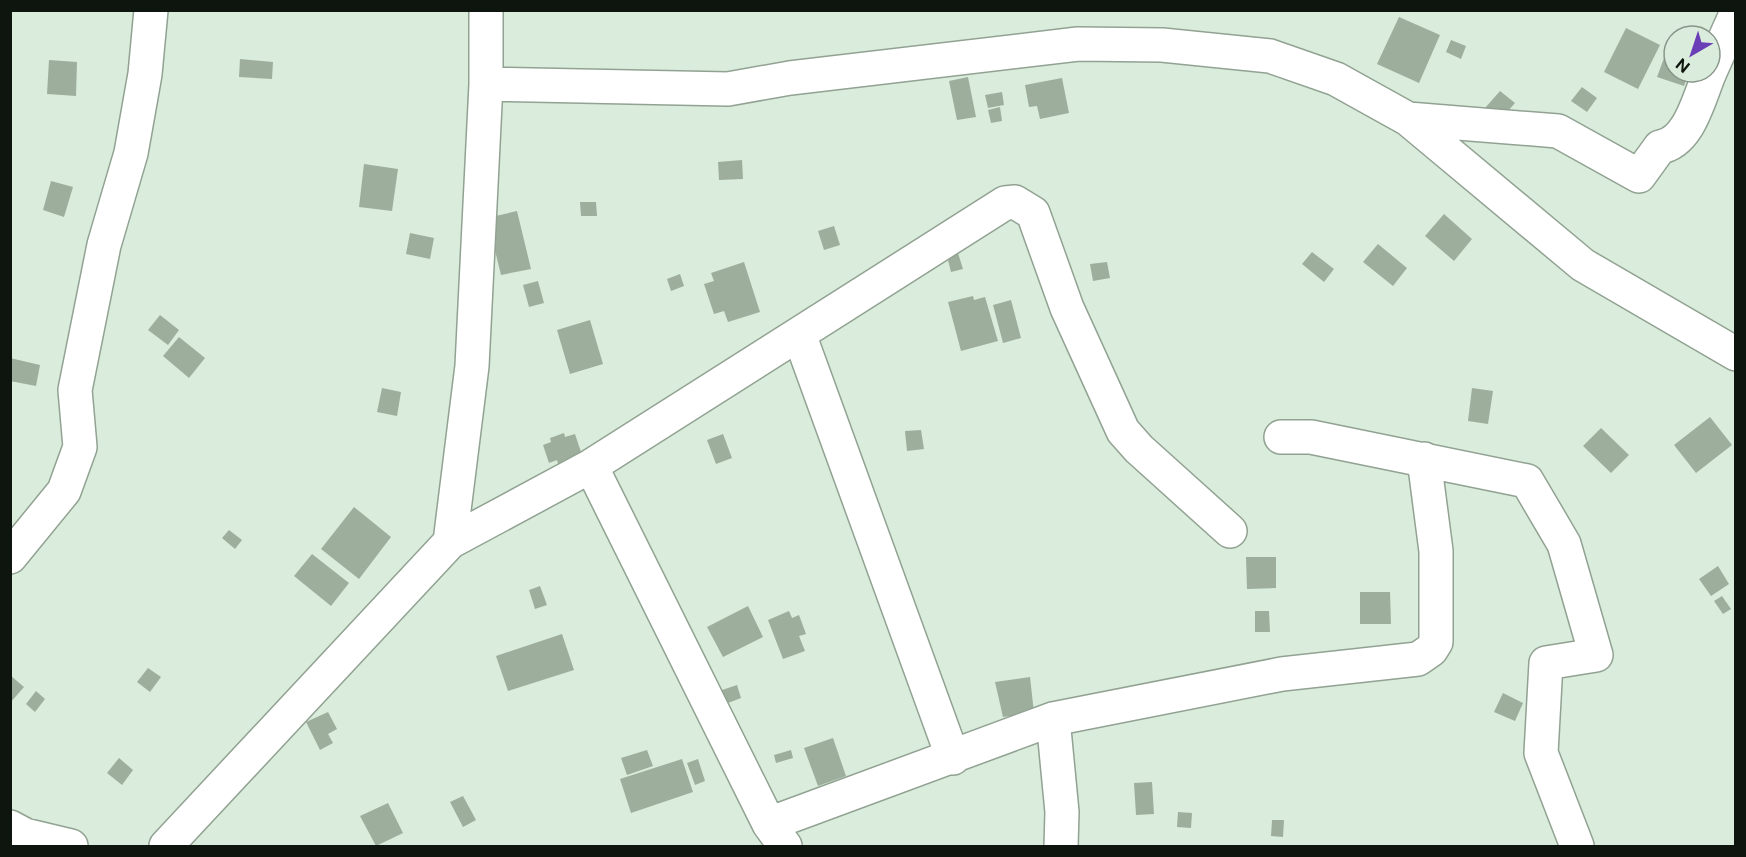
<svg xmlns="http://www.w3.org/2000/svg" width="1746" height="857" font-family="'Public Sans',sans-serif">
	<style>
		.building { fill: #9dae9d }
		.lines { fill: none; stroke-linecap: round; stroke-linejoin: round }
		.street-casing { stroke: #91a292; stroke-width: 36 }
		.street { stroke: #fff; stroke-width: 33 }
	</style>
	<rect width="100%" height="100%" fill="#daecdb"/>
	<path class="building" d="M1399 17 1440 35 1419 83 1377 64Z
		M1626 28 1660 45 1638 89 1604 72Z
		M1451 40 1466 46 1461 59 1446 52Z
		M1664 58 1674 62V72H1689L1684 86 1657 77Z
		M240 59 273 62 272 79 239 77Z
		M49 60 77 62 76 96 47 94Z
		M968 77 976 117 957 120 949 81Z
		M1062 78 1069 113 1040 119 1037 106 1029 107 1025 85Z
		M1582 87 1597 98 1587 112 1571 101Z
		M1500 91 1515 103 1500 120 1485 108Z
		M1002 92 1004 105 988 108 985 95Z
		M1000 107 1002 121 991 123 988 110Z
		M742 160 743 179 719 180 718 162Z
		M364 164 398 169 392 211 359 207Z
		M51 181 73 187 64 217 43 210Z
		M580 202H596L597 216H581Z
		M517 211 531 269 501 275 487 218Z
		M1444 214 1472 239 1454 261 1425 236Z
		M834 226 840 245 824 250 818 231Z
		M410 233 434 238 430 259 406 254Z
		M1378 244 1407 268 1393 286 1363 262Z
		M1312 252 1334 269 1324 282 1302 264Z
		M958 253 963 269 951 272 947 256Z
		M744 262 760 312 728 322 724 311 714 314 704 284 714 281 711 273Z
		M1107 262 1110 278 1093 281 1090 264Z
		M680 274 684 286 671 291 667 279Z
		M538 281 544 303 529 307 523 285Z
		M973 296 974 300 985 297 998 341 961 351 948 302Z
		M1011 300 1021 338 1003 343 993 305Z
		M160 315 179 330 168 345 148 330Z
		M590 320 603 364 570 374 557 330Z
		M179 337 205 358 189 378 163 356Z
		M10 358 40 365 36 386 10 381Z
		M382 388 401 392 397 416 377 412Z
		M1472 388 1493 391 1488 424 1468 421Z
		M1710 417 1732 445 1696 473 1674 445Z
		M1601 428 1629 455 1611 473 1583 446Z
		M921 430 924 449 907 451 905 431Z
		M564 433 565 437 575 434 581 452 558 464 557 460 549 463 543 445 551 442 550 438Z
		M723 434 732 458 716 464 707 440Z
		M354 507 391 537 359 579 321 549Z
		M229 530 242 540 235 549 222 538Z
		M312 554 349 583 331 606 294 576Z
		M1246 557H1276V588L1247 589Z
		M1718 566 1729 584 1711 596 1699 579Z
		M540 586 547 605 535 609 529 590Z
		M1360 592H1390L1391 624H1360Z
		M1722 596 1731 609 1723 614 1714 601Z
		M748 606 763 637 723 657 707 627Z
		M789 611 792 618 799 615 806 634 799 636 805 651 783 659 768 620Z
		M1255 611H1269L1270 632H1255Z
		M562 634 574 670 508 691 496 656Z
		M148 668 161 677 150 692 137 682Z
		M10 675 24 687 10 703Z
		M1030 677 1034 713 1003 717 995 682Z
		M737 685 741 698 723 705 719 691Z
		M36 691 45 699 35 712 26 704Z
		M1503 693 1523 703 1515 721 1494 712Z
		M328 712 337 729 328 734 333 743 320 750 306 722Z
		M833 738 846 776 818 786 804 748Z
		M647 750 653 766 627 775 621 758Z
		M791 750 793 758 776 763 774 755Z
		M119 758 133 770 122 785 107 773Z
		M682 759 693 792 631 813 620 779Z
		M698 759 705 781 695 785 687 763Z
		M1152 782 1154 814 1136 815 1134 783Z
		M463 796 476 820 463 827 450 802Z
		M388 803 403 833 376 846 360 816Z
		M1178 812 1192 813 1191 828 1177 827Z
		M1272 820H1284L1283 837 1271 836Z"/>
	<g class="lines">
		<g class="street-casing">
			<path id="street" d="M1710 72 1736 14
				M486 84 728 89 790 78 1078 44 1162 45 1270 56 1336 79 1408 119 1583 265 1736 354
				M1408 119 1558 131 1639 176 1660 147C1690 142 1699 97 1710 72
				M799 334 953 758
				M1281 437H1311L1527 481 1564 544 1596 655 1546 663 1541 753 1577 846
				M591 466 769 824 785 846
				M450 542 472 366 486 84V10
				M10 557 64 491 80 447 75 390 104 245 131 153 145 74 151 10
				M1053 719 1062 812 1061 846
				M769 824 1053 719 1282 674 1418 659 1431 650 1436 642V551L1424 459
				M10 827 25 835 71 846
				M166 846 450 542 591 466 1005 203 1015 202 1033 213 1067 308 1123 431 1139 449 1230 531"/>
		</g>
		<use href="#street" class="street"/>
	</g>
	<rect width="1746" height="857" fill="none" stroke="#0e140e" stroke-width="24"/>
	<g transform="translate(1692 54) rotate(219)"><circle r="28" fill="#daecdb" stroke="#889689" stroke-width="1.5"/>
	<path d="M0-4.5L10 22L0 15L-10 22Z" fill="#6a3eb6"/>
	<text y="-9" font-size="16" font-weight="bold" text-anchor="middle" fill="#0e140e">N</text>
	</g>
</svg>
